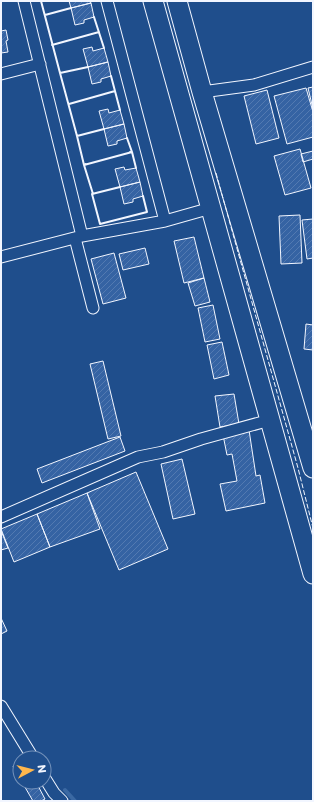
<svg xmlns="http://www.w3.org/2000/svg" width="314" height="802" font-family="Poppins,sans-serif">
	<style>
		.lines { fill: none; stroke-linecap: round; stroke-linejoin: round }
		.stream { stroke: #3b69a3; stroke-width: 4 }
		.building { fill: url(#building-hatch); stroke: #f2f6ff }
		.minor-casing { stroke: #f2f6ff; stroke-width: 13 }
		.trunk-casing { stroke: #f2f6ff; stroke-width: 21 }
		.minor { stroke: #1f4e8c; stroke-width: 11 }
		.trunk { stroke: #1f4e8c; stroke-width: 19 }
		.fence { stroke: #f2f6ff; stroke-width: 1; stroke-dasharray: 5 2; stroke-linecap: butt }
		.wall { stroke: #f2f6ff; stroke-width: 2 }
	</style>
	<defs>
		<pattern id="building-hatch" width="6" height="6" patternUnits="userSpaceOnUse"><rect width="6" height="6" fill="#3563a3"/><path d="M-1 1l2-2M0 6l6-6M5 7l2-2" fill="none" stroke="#537ab1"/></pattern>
	</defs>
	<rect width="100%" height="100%" fill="#1f4e8c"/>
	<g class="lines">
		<path class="stream" d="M65 790 75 801"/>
	</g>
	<path class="building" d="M69 1H90L91 3 71 8Z
		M91 3 94 17 84 20V23L75 25 71 8Z
		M6 30 8 40 6 41 8 52 1 53V31Z
		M92 47 93 51 104 48 108 62 88 67 83 49Z
		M108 62 111 76 101 79V82L92 84 88 67Z
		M313 87V109L308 88Z
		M306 88 313 112V137L287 144 274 96Z
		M267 90 279 138 256 144 244 96Z
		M108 109 109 113 120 110 124 124 104 129 99 111Z
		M124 124 127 138 117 141V144L108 146 104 129Z
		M300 149 311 188 285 195 274 156Z
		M313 151V159L303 162 301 154Z
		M124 167 125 170 136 168 140 182 120 187 115 169Z
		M140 182 143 196 133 199V202L124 204 120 187Z
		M300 215 302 263 281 264 279 216Z
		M313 219V258L307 259 302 220Z
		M194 237 204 278 184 283 174 241Z
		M145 248 149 264 123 270 119 254Z
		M114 253 126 298 103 304 91 259Z
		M204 278 210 302 195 306 188 283Z
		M213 305 220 339 205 342 198 308Z
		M306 324 313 325V350L304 349Z
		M222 342 229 375 214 379 207 345Z
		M103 361 121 436 108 439 90 364Z
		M234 394 239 424 220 427 215 396Z
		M249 430 256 476 260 475 265 503 226 511 220 484 237 481 232 454 227 455 223 435Z
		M120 437 125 451 42 483 37 469Z
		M182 459 195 514 173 519 161 464Z
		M136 472 168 549 119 570 87 493Z
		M87 493 100 529 50 547 37 514Z
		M37 514 50 547 14 562 1 529Z
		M1 533H2L8 548 1 550Z
		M1 618 7 631 1 634Z
		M20 762V779L13 766Z
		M22 782H36L45 799 41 801H33Z"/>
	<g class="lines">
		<g class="minor-casing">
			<path id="minor" d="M24 1 82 236
				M107 1 165 221
				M1 74 40 64
				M202 92 254 85 313 67
				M75 238 93 308
				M1 257 82 236 165 221 211 208
				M1 517 138 457 163 452 201 439 270 420
				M1 706 33 758
				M44 777 54 793 62 801"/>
		</g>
		<g class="trunk-casing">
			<path id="trunk" d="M153 1 313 574
				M177 1 202 92 313 468"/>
		</g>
		<use href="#minor" class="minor"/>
		<use href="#trunk" class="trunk"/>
		<path class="fence" d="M216 173 298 468 313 528"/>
		<path class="wall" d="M41 1 60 73
			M45 15 71 8
			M94 17 104 48
			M52 45 99 32
			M111 76 120 110
			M69 104 115 91
			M77 136 60 73 88 67
			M127 138 132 152H130
			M86 164 84 165 77 136 104 129
			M120 187 92 194 100 224 147 212 143 196
			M93 194 84 165 132 152 136 168"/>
	</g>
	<rect width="314" height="802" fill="none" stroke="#f2f6ff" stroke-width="4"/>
	<g transform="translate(32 770) rotate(83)"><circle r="19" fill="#1f4e8c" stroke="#7391ba"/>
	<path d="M0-3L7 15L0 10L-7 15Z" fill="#ffb74d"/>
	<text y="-6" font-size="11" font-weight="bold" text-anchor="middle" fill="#f2f6ff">N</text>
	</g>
</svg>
